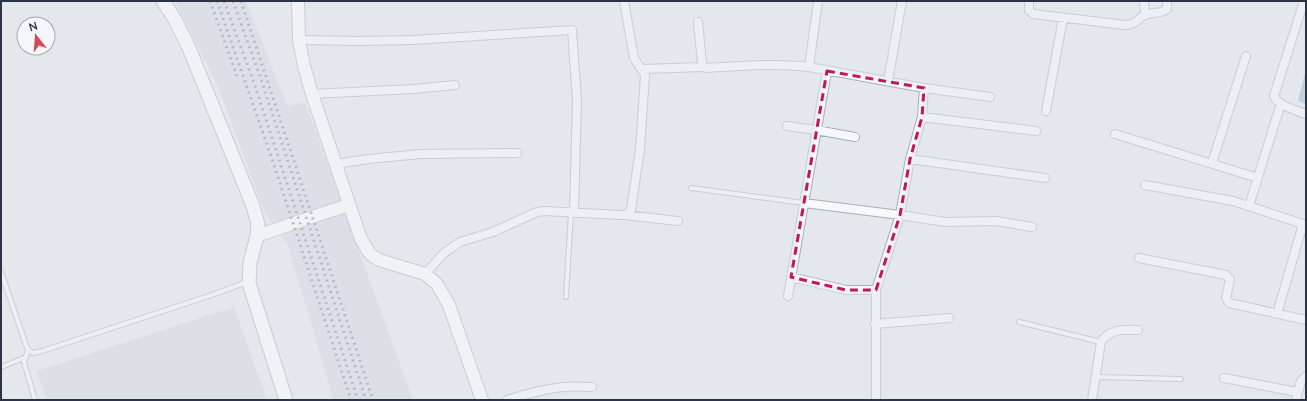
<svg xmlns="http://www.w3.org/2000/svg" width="1307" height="401" font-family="Lato,sans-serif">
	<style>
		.built { fill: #d2d6de }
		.water { fill: #9fb4cc }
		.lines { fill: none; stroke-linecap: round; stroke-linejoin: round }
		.lane-casing { stroke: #a9aeb7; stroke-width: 6 }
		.street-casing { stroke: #a9aeb7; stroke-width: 10 }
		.secondary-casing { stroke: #a9aeb7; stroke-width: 14 }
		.primary-casing { stroke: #a3abb8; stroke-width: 15 }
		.lane { stroke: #f7f8fa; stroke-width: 4 }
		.street { stroke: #f7f8fa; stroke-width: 8 }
		.secondary { stroke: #fff; stroke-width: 12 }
		.primary { stroke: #fff; stroke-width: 13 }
		.rail { stroke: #7d8696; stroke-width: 3; stroke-dasharray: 2 4; stroke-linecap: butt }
		.marked { fill: none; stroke: #c2185b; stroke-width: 3; stroke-dasharray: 8 5; stroke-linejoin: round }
	</style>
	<rect width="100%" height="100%" fill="#e4e7ec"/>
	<path class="built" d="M175 1H246L287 106 305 102 413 400H333L322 359 287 243 265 213 219 89Z
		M234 307 267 400H47L37 371Z"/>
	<path class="water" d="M1306 69V104L1298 101Z"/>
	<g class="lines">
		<g class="lane-casing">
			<path id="lane" d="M691 188 804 203
				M1 272 26 345 28 350 33 353 42 351 209 296 247 282
				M566 297 571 213
				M1019 322 1101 342
				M28 350 24 362 35 400
				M1 367 24 358
				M1096 377 1181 379"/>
		</g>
		<g class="street-casing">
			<path id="street" d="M1029 1V10L1033 14 1125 25C1138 25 1138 16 1148 14 1155 12 1161 14 1167 9V1
				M1144 1 1145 15
				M1304 1 1274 96C1278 106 1296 110 1306 114
				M698 22 702 63 703 67 707 68C742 66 774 63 809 67L924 88 990 97
				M299 40 360 41 413 40 572 30 577 101 574 213
				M809 67 818 1
				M642 69 703 67
				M888 81 902 1
				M312 94 413 89 455 85
				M1046 111 1063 18
				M922 117 1036 131
				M787 126 816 130 855 137
				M1115 134 1258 178
				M910 159 1045 178
				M1212 163 1246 56
				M335 164 369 159 420 154 517 153
				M1145 185 1233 201 1306 225
				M804 203 900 215 945 222 996 221 1032 227
				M1249 206 1281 103
				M625 215 678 221
				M1139 258 1226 275 1230 279 1226 298 1229 303 1306 320
				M425 274 444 253 460 242 493 232 537 212 544 211 620 215H625L631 210 640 149 645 75 634 58 624 1
				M791 277 846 290H876
				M788 296 827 71
				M1277 314 1303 224
				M875 324 949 318
				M1224 378 1297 392
				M507 400C526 394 544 389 563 387 572 386 582 387 592 387
				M876 400V290L900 215 910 159 922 117 924 88
				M1092 400 1101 342C1109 329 1124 329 1138 330
				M1296 400 1301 381 1306 376"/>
		</g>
		<g class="secondary-casing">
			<path id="secondary" d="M298 1 299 40 304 66 312 94 361 239 370 254 379 260 425 274 437 284 449 305 482 400
				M257 236 306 219 349 205"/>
		</g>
		<g class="primary-casing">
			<path id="primary" d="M163 1 174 18 189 48 253 206 258 224 257 236 250 263 249 283 286 400"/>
		</g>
		<use href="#lane" class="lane"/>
		<use href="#street" class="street"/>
		<use href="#secondary" class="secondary"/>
		<use href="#primary" class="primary"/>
		<path class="rail" d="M210 1 237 76
			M217 1 274 165 351 400
			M224 1 254 83 358 400
			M233 1 261 79 366 400
			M241 1 373 400"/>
	</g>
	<path d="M0 0H1307V401H0ZM827 71 924 88 922 117 910 159 900 215 876 290H846L791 277Z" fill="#e4e7ec" fill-opacity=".55" fill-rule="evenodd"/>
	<path class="marked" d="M827 71 924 88 922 117 910 159 900 215 876 290H846L791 277Z"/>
	<rect width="1307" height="401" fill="none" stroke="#2b3445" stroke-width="4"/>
	<g transform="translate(36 36) rotate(343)"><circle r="19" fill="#f4f6f9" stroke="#a4a8b1"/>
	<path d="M0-3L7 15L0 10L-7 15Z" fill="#d1495b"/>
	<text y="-6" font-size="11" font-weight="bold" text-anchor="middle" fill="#2b3445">N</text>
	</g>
</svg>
